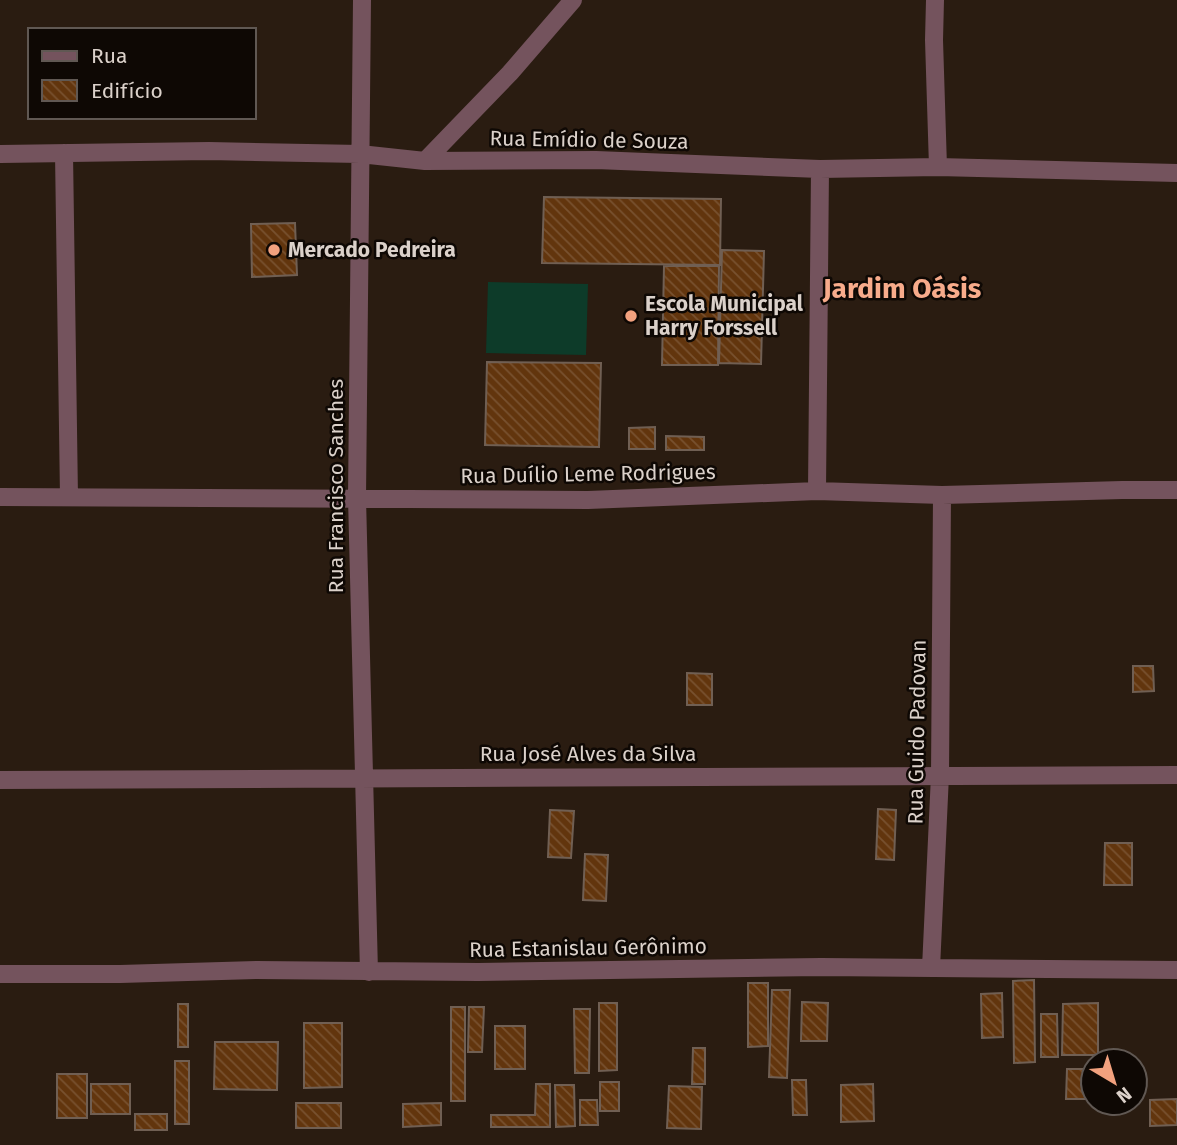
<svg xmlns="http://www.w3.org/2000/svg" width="1177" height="1145" font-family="'Fira Sans',sans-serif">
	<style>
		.grass { fill: #0d3b29 }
		.building { fill: url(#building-back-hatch); stroke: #705f53; stroke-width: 2 }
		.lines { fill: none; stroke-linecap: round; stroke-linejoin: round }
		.minor { stroke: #74535d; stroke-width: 18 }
		.poi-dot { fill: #f2a17e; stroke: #0e0804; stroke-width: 2.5 }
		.labels { text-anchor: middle; stroke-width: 5; stroke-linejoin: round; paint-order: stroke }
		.street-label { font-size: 21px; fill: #dbd1ca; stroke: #0e0804 }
		.poi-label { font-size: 21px; font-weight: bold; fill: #dbd1ca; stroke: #0e0804; text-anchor: start }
		.district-label { font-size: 28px; font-weight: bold; fill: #f7ab8b; stroke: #0e0804 }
	</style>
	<defs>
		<pattern id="building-back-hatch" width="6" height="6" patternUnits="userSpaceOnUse" patternTransform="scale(1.75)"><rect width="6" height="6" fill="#62350d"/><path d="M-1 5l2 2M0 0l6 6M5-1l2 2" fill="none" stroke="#78512f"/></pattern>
	</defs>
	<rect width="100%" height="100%" fill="#2a1c11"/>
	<path class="grass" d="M488 282 588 284 586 355 486 353Z"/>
	<path class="building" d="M544 197 721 199 720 265 542 263Z
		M295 223 297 275 252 277 251 224Z
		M722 250 764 251 761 364 719 363Z
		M664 266H719L718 365H662Z
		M487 362 601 363 599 447 485 445Z
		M655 427V449H629V428Z
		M666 436 704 437V450H666Z
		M1133 666H1153L1154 691 1133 692Z
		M687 673 712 674V705H687Z
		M878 809 896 810 894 860 876 859Z
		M550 810 574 811 571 858 548 857Z
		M1105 843H1132V885H1104Z
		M585 854 608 855 606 901 583 900Z
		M1034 980 1035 1062 1014 1063 1013 981Z
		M748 983H768V1046L748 1047Z
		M772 990H790L787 1078 769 1077Z
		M1002 993 1003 1037 982 1038 981 994Z
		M802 1002 828 1003 827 1041H801Z
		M599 1003H617V1070L599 1071Z
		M1098 1003V1055H1062L1063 1004Z
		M178 1004H188V1047H178Z
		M451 1007H465V1101H451Z
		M469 1007H484L482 1052H468Z
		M574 1009H590L589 1073H575Z
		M1041 1014H1057L1058 1057H1041Z
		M304 1023H342V1087L304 1088Z
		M495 1026H525V1069H495Z
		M215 1042H278L277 1090 214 1089Z
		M693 1048H705V1084H692Z
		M175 1061H189V1124H175Z
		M1067 1069H1093V1099H1066Z
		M57 1074H87V1118H57Z
		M792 1080H806L807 1115H793Z
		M600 1082H619V1111H600Z
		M91 1084H130V1114H91Z
		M536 1084H550V1127H491V1115H535Z
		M873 1084 874 1121 841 1122V1085Z
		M555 1085H574L575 1126 556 1127Z
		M669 1086 702 1087 701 1129 667 1128Z
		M1177 1099V1125L1150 1126V1100Z
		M580 1100H597L598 1125H580Z
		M296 1103H341V1128H296Z
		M441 1103V1125L403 1127V1104Z
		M135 1114H167V1130H135Z"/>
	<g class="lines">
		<path class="minor" d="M362 0 357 498 369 972
			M935 0 934 40 938 167
			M64 153 69 497
			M0 154 209 151 360 154 425 161 596 160 820 169 938 167 1177 173
			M425 161 510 73 573 0
			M817 491 820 169
			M0 497 588 500 817 491 942 495 1122 490H1177
			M0 780 1177 775
			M931 968 940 775 942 495
			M0 974H120L256 970 478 972 821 967 1177 970"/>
	</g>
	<g class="poi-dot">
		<circle cx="274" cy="250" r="7"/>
		<circle cx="631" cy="316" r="7"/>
	</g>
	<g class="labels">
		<g class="street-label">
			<text transform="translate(589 140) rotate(1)" y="7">Rua Emídio de Souza</text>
			<text transform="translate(588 474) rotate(-1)" y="7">Rua Duílio Leme Rodrigues</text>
			<text transform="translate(336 486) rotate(-90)" y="7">Rua Francisco Sanches</text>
			<text transform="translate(917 732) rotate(-89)" y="7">Rua Guido Padovan</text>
			<text x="588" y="761">Rua José Alves da Silva</text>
			<text transform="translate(588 948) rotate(-1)" y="7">Rua Estanislau Gerônimo</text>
		</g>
		<g class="poi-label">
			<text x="288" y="257">Mercado Pedreira</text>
			<text x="645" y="311">Escola Municipal<tspan x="645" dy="24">Harry Forssell</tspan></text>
		</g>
		<g class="district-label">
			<text x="902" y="298">Jardim Oásis</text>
		</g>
	</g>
	<rect x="28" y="28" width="228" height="91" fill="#0e0804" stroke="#605853" stroke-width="2"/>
	<rect x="42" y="51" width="35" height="10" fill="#74535d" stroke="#605853" stroke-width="2"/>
	<text x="91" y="63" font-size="21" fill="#dbd1ca">Rua</text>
	<rect x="42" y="80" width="35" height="21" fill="url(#building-back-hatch)" stroke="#605853" stroke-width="2"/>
	<text x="91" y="98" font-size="21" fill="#dbd1ca">Edifício</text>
	<g transform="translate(1114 1082) rotate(142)"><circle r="33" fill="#0e0804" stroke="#605853" stroke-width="2"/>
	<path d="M0-5L12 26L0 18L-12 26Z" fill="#f2a17e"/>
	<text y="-10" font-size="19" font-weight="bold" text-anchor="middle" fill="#dbd1ca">N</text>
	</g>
</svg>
